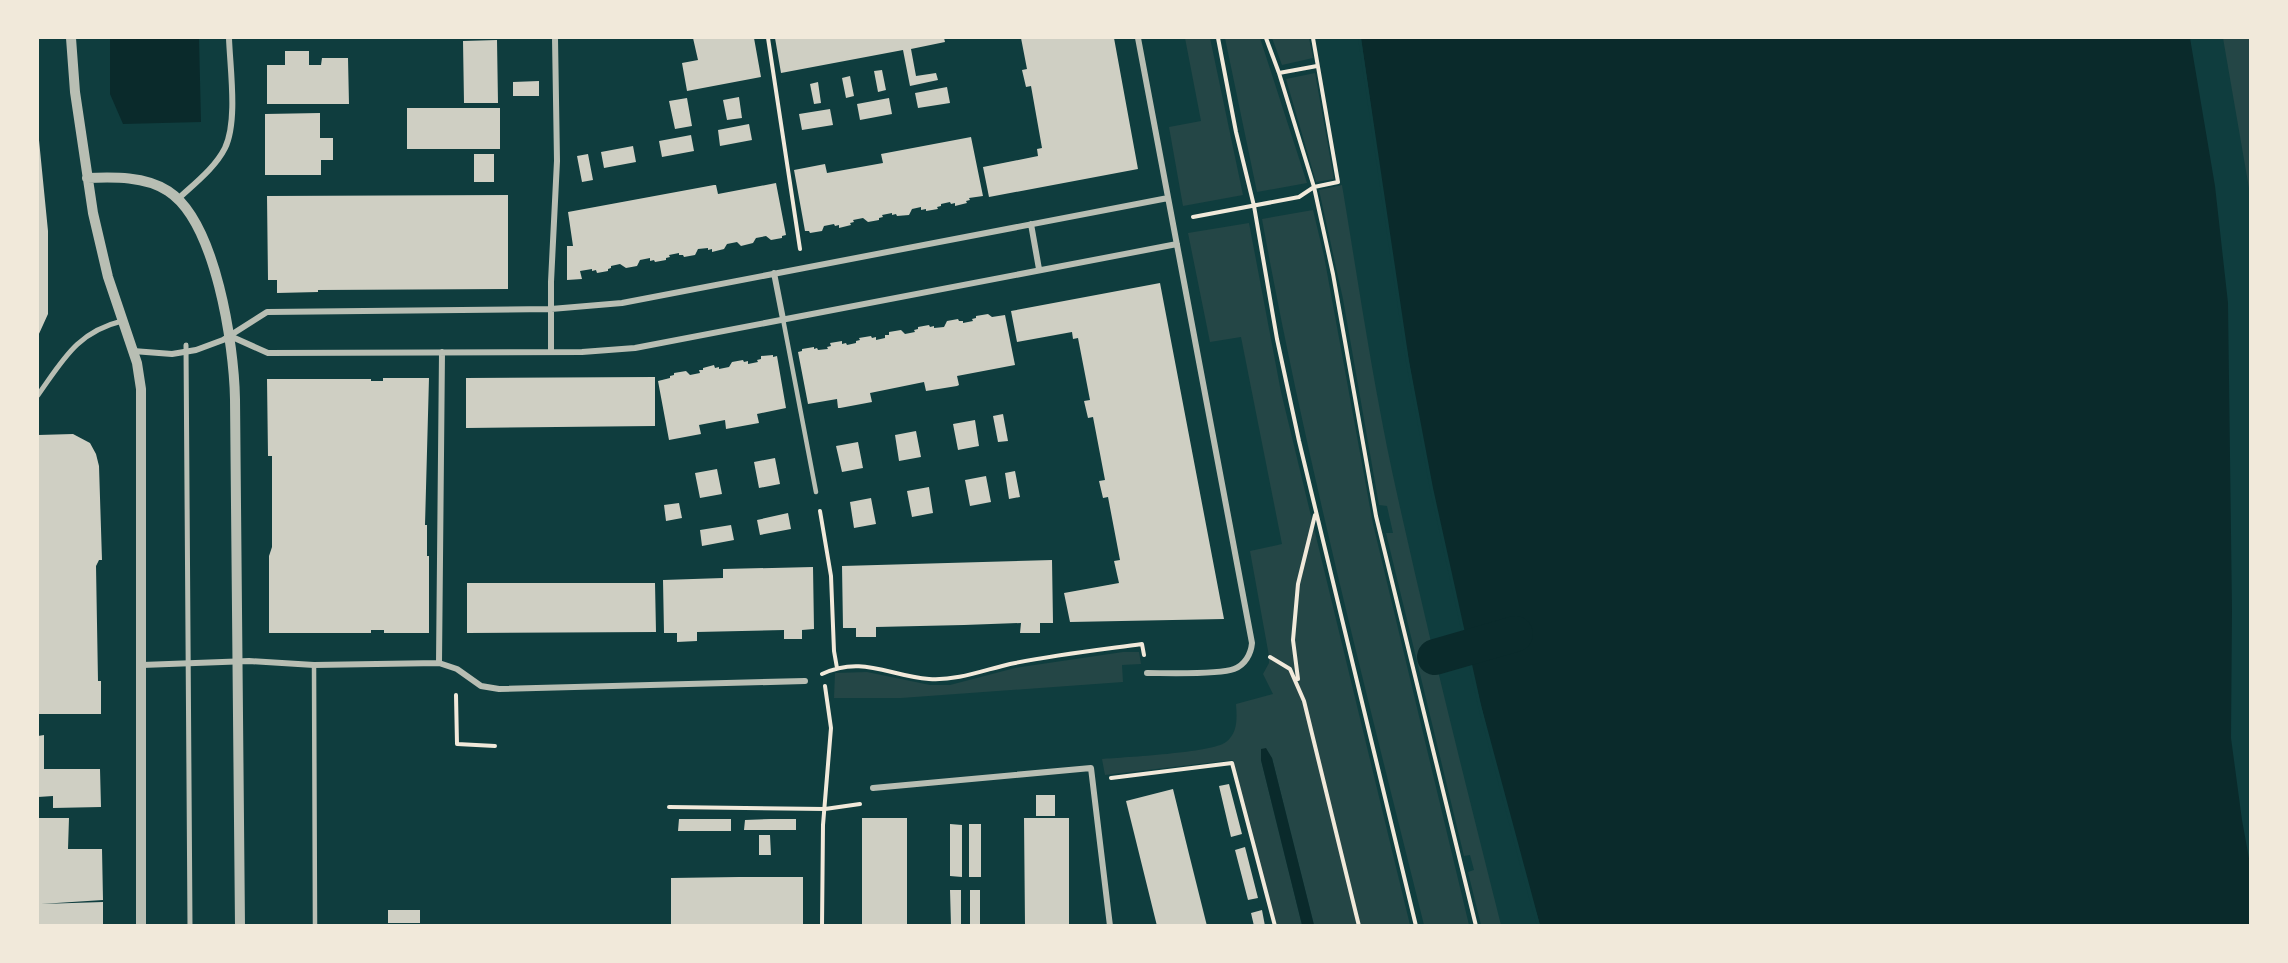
<svg xmlns="http://www.w3.org/2000/svg" width="2288" height="963" font-family="'PT Sans Narrow',sans-serif">
	<style>
		.green { fill: #244646 }
		.water { fill: #0a2a2b }
		.pier { fill: #0f3d3e }
		.lines { fill: none; stroke-linecap: round; stroke-linejoin: round }
		.canal { stroke: #0a2a2b; stroke-width: 36 }
		.building { fill: #cfcfc3 }
		.path { stroke: #f1e9da; stroke-width: 4 }
		.service { stroke: #b8beb3; stroke-width: 4.5 }
		.pedestrian { stroke: #b8beb3; stroke-width: 5 }
		.minor { stroke: #b8beb3; stroke-width: 6 }
		.tertiary { stroke: #b8beb3; stroke-width: 10 }
	</style>
	<rect width="100%" height="100%" fill="#0f3d3e"/>
	<path class="green" d="M1185 38H1210L1243 195 1183 206 1169 127 1201 121Z
		M1225 38H1260L1307 183 1257 192Z
		M1272 38H1309L1313 58 1282 65Z
		M2223 38H2250V194Z
		M1315 73 1334 179 1316 182 1286 79Z
		M1342 185C1358 281 1372 376 1392 471 1425 623 1463 774 1501 925H1481L1468 872 1474 870 1470 855 1464 856 1386 533H1393L1387 506 1379 505 1343 299 1319 190Z
		M1313 210 1324 256 1373 524 1469 925H1424C1366 691 1305 457 1262 219Z
		M1249 223 1281 392 1410 925H1314L1272 758 1261 750V760L1302 925H1275L1233 760 1105 775 1102 759C1125 757 1212 753 1226 742 1238 733 1237 718 1236 704L1273 694 1263 674 1269 663V656L1250 551 1282 544 1241 337 1210 342 1188 233Z
		M1123 652H1139L1141 664 1122 665 1123 682 901 698H834L835 673 867 672 930 685H950L1015 668Z"/>
	<path class="water" d="M110 38H199L201 122 123 124 110 94Z
		M1361 38H2190L2215 186 2228 303 2232 610 2231 738 2242 820 2250 864V925H1540C1486 741 1442 552 1409 362 1390 254 1377 146 1361 38Z
		M1266 748 1272 758 1314 925H1302L1261 760V749Z"/>
	<path class="pier" d="M1358 38H1361L1409 361 1433 488 1481 705 1540 925 1537 926 1522 872 1478 706 1430 489 1406 362Z"/>
	<g class="lines">
		<path class="canal" d="M1435 657 1515 634"/>
	</g>
	<path class="building" d="M693 38H754L761 77 687 91 682 63 698 60Z
		M775 38H944L945 42 911 49 916 76 936 73 938 80 910 86 903 50 781 73Z
		M1021 38H1114L1138 169 989 197 983 167 1038 156 1037 149 1042 148 1031 86 1026 87 1022 70 1027 69Z
		M497 40 498 103H464L463 41Z
		M285 51H309V65H321L322 58H348L349 104H267V65H285Z
		M882 70 886 90 878 92 874 71Z
		M850 76 854 96 846 98 842 78Z
		M539 81V96H513V82Z
		M818 82 821 103 814 104 810 84Z
		M947 87 950 103 918 108 915 93Z
		M739 97 742 118 727 120 723 100Z
		M687 98 692 126 675 129 669 101Z
		M889 98 892 114 860 120 857 104Z
		M407 108H500V149H407Z
		M830 109 833 125 802 130 799 114Z
		M320 113V138H333V160H321V175H265V114Z
		M749 124 752 140 720 146 718 130Z
		M38 130 48 231V314L38 336Z
		M691 135 694 151 662 157 659 141Z
		M971 137 983 196 969 198 970 200 966 201 967 203 955 206V203L951 204 950 202 941 204V206L937 207 938 209 926 211V209L921 210V207L912 209 909 215 897 216 896 214 892 215V213L882 215 883 217 879 218V220L868 222 863 218 853 220 854 222 850 223 851 225 839 228V225L835 226 834 224 824 226 822 231 810 233 809 231H805L794 170 825 164 827 173 883 163 881 154Z
		M633 146 636 162 604 168 601 152Z
		M474 154H494V182H474Z
		M588 154 593 180 582 182 577 156Z
		M776 183 786 235 782 236V238L771 240 766 236 756 238 753 243 741 246 737 242 727 244 724 249 712 252V249L708 250V248L698 249 695 255 684 257 683 255H679V253L669 255 670 257 666 258V260L655 262 654 260 650 261V258L640 260 637 266 626 268 620 264 611 266V268L608 269V271L597 273 596 270 592 271V269L580 271 582 279 567 280V246H573L568 212 714 185H716L718 194Z
		M508 195V289L318 290V292L277 293V280H268L267 196Z
		M1160 283 1224 619 1070 622 1064 593 1119 583 1114 561 1120 560 1108 497 1103 498 1099 481 1105 480 1093 417 1088 418 1084 401 1090 400 1078 338 1073 339 1072 332 1017 342 1011 311Z
		M988 314 992 317 1005 315 1015 365 957 376 959 385 957 386 926 391 924 382 870 393 872 402 840 408H838L837 399 808 404 798 352 802 351V349L814 347V349L817 348 818 350 828 349 827 347 831 346 830 343 842 341V344L846 343 847 345 856 343V341L860 340 859 338 871 336 872 338 876 337V340L885 338V335H889V332L901 330 905 334 915 332 914 330 918 329V327L929 325 930 327 934 326V328L944 327 947 321 958 319 959 321H963V323L973 321 972 319 976 318V316Z
		M773 355V357L777 356 786 408 757 414 759 423 726 429 725 420 699 425 701 434 669 440 658 381 670 378V376L674 375V373L686 371 690 375 700 373 699 370H703V368L714 365 715 368 719 367V369L729 367 732 362 743 360 744 362 748 361V364L758 362 757 360 761 359V356Z
		M655 377V426L466 428V378Z
		M383 378H429L425 525H427V556H429V633H384V630H371V633H269V556L272 547V456H268L267 379H371V381H383Z
		M1003 414 1008 441 998 442 993 416Z
		M975 420 979 446 958 450 953 424Z
		M916 431 921 457 899 461 895 435Z
		M73 434 90 443 96 454 99 466 102 560H99L96 566 98 681H101V714H38V435Z
		M858 442 863 468 842 472 836 446Z
		M775 458 780 484 759 488 754 462Z
		M717 469 722 494 700 498 695 473Z
		M1015 471 1020 497 1009 499 1005 473Z
		M986 476 991 502 970 506 965 480Z
		M929 487 933 513 912 517 907 491Z
		M871 498 876 524 854 528 850 502Z
		M679 503 682 518 666 521 664 505Z
		M788 513 791 529 760 535 757 520Z
		M731 525 734 540 702 546 700 530Z
		M1052 560 1053 623H1040V633H1020L1021 623 964 625 876 627V637H856V628H843L842 566Z
		M813 567 814 629 802 630V639H784V630L697 632V641L677 642V633H664L663 580 723 578V569Z
		M467 583H655L656 632 467 633Z
		M44 735V769H100L101 807 53 808V796L38 797V736Z
		M1229 784 1242 834 1231 837 1219 786Z
		M1173 789 1189 854 1207 926H1157L1134 833 1126 801Z
		M1036 795H1055V816H1036Z
		M38 818H69L68 849H102L103 900 41 904 103 902V926H38Z
		M862 818H907V926H862Z
		M1024 818H1069V926H1025Z
		M679 819H731V831H678Z
		M771 819H796V830H744L745 820Z
		M950 824 962 825V877L950 876Z
		M969 824H981V877H969Z
		M759 835H770L771 855H759Z
		M1245 847 1258 898 1248 900 1235 850Z
		M739 877H803V924H671V878Z
		M950 890H961V926H951Z
		M970 890H980V926H970Z
		M388 910H420V923H388Z
		M1262 910 1265 926H1254L1251 913Z"/>
	<g class="lines">
		<path class="path" d="M768 38 800 249
			M1218 38 1236 132 1254 206 1277 339 1299 441 1416 926
			M1266 38 1279 73 1317 66
			M1313 38 1338 182 1314 187 1333 274 1376 516 1476 926
			M1193 217 1299 197 1314 187 1279 73
			M820 511 831 576 834 651 837 668
			M1270 657 1290 669 1304 701 1359 926
			M822 674C862 655 889 676 929 679 957 681 984 670 1010 664 1054 655 1098 650 1142 644L1144 655
			M1298 679 1293 640 1298 584 1315 515
			M456 695 457 744 495 746
			M1111 778 1232 763 1275 926
			M669 807 825 809 860 804
			M822 926 823 825 831 728 825 686"/>
		<path class="service" d="M783 319 816 492
			M314 665 315 926"/>
		<path class="pedestrian" d="M186 345 190 926
			M38 395C63 360 77 332 122 321"/>
		<path class="minor" d="M1138 38 1252 643C1251 654 1245 665 1234 669 1218 675 1166 673 1147 673
			M178 199C194 184 215 168 225 148 238 121 230 68 229 38
			M1031 224 1039 269
			M774 273 783 319
			M230 336 268 353 582 352 635 348 1177 244
			M133 351 172 354 196 350 223 340 267 312 551 309 622 303 1168 198
			M551 352V282L557 161 555 38
			M439 663 442 352
			M142 665 249 661 314 665 439 663 457 669 481 686 499 689 805 681
			M873 788 1091 768 1110 926"/>
		<path class="tertiary" d="M71 38 75 92 93 213 108 277 137 363 141 389V926
			M87 178C114 177 145 176 168 191 216 222 234 345 235 399L240 926"/>
	</g>
	<rect width="2288" height="963" fill="none" stroke="#f1e9da" stroke-width="78"/>
</svg>
